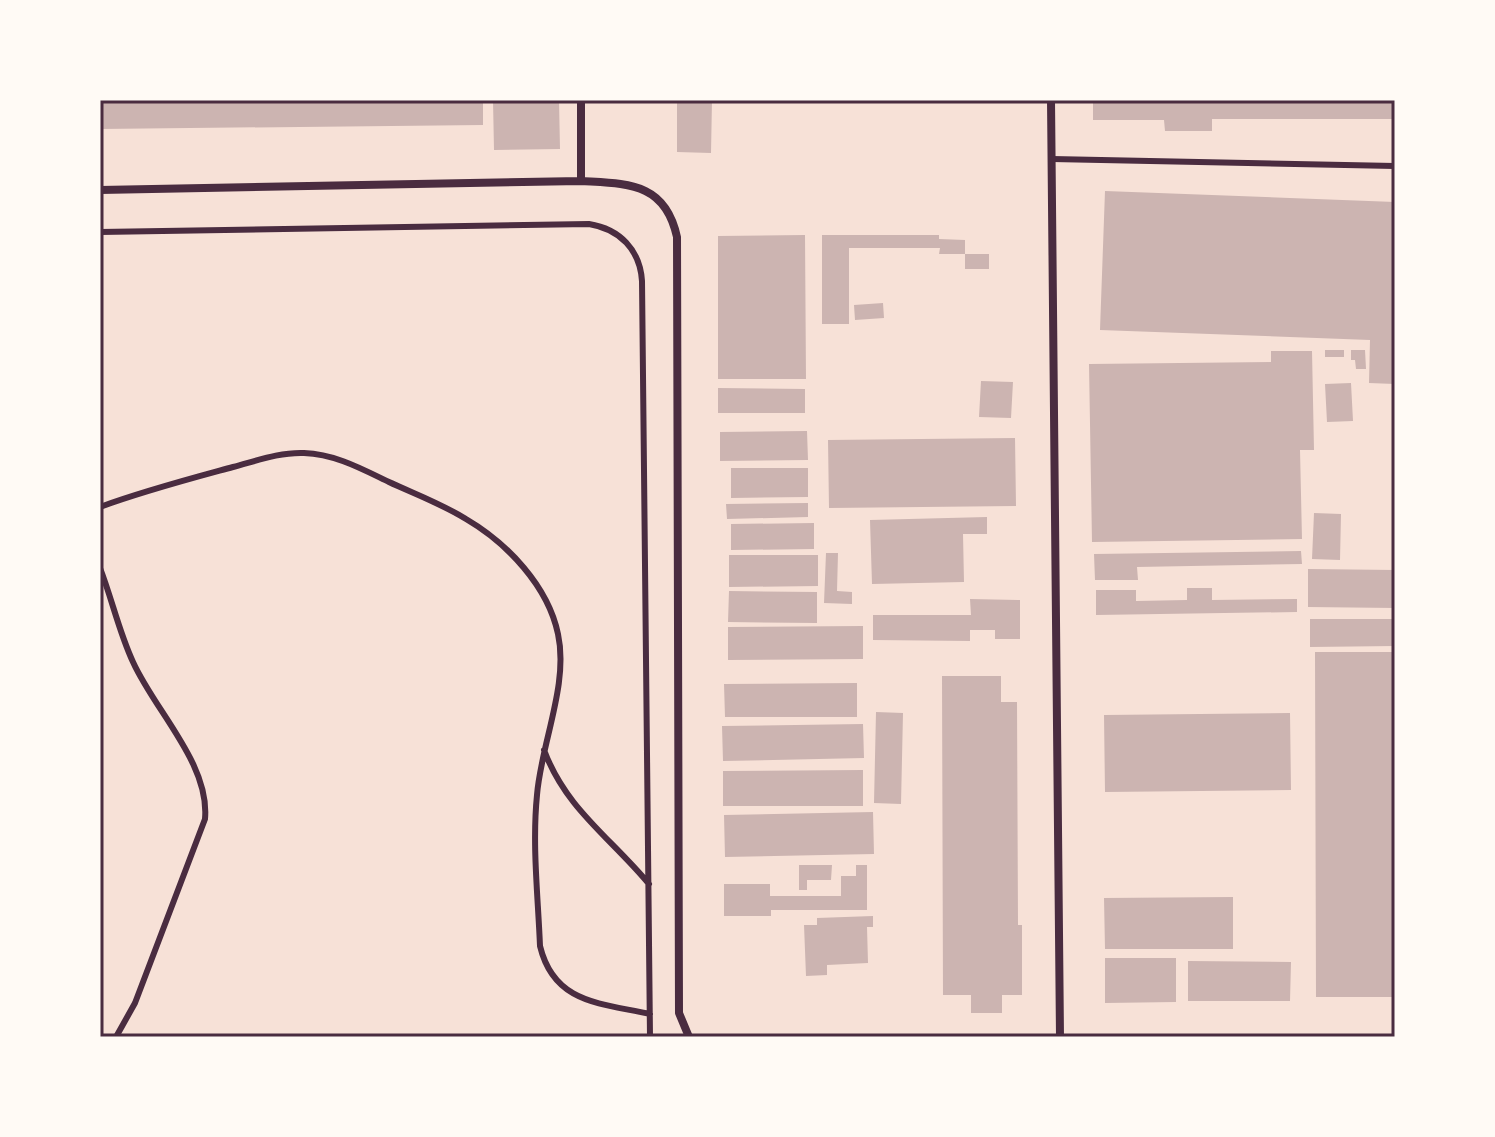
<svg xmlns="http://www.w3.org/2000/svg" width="1495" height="1137" font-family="'Alegreya Sans',sans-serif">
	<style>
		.building { fill: #ccb4b1 }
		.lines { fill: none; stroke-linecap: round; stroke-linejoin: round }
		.service { stroke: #4a2c40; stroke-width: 6 }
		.minor { stroke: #4a2c40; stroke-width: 8 }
		.neatline { fill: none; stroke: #4a2c40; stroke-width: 3 }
	</style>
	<rect width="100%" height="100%" fill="#f7e1d7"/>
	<path class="building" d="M100 100H483V125L100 129Z
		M493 100H559L560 149 494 150Z
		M677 100H712L711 153 677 152Z
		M1093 100H1395V119H1212V131H1165L1164 120H1093Z
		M1105 191 1395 202V384L1369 383 1370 340 1100 330Z
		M805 235 806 379H718V236Z
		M822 235H939V239L965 240V254H939L940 248H849V324H822Z
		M965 254H989V269H965Z
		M883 303 884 318 855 320 854 305Z
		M1325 350H1344V357H1325Z
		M1351 350H1365L1366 369H1356L1355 360H1351Z
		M1271 351H1312L1314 450H1300L1302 539 1092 542 1089 364 1271 362Z
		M981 381 1013 382 1011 418 979 417Z
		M1351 383 1353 421 1327 422 1325 384Z
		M718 388 805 389V413H718Z
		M807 431 808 460 720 461V432Z
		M1015 438 1016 506 829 508 828 440Z
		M731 468H808V497L731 498Z
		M808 503V517L727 519 726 504Z
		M1314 513 1341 514 1340 560 1312 559Z
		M987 517V534H963L964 582 872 584 870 520Z
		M814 523V549L731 550V524Z
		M1301 551 1302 564 1137 567 1138 580H1095L1094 554Z
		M826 553H838L837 591 852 592V604L824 603Z
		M729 555H818V586L729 587Z
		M1308 569 1395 570V608L1308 607Z
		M1187 588H1212V600L1297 599V612L1096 615V590H1136V601L1187 600Z
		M729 591 817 592V623L728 622Z
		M970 599 1020 600V639H995V630H970V641L873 640V615H971Z
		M1310 619H1395V646L1310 647Z
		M863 626V659L728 660V627Z
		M1315 652H1395V997H1316Z
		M942 676H1001V702H1017L1018 925H1022V995H1002V1013H971V995H943Z
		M857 683V717H725L724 684Z
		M876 712 903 713 901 804 874 803Z
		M1290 713 1291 790 1105 792 1104 715Z
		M863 724 864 758 723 761 722 726Z
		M863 770V806H723V771Z
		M873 812 874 854 725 857 724 815Z
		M799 865H832L831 880H807V890H799Z
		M856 865H867V910H771V916H724V884H770V896H841V876H856Z
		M1233 897V949H1105L1104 898Z
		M873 916V927H867L868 963 827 965V975L806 976 804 925H817V918Z
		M1105 958H1176V1002L1105 1003Z
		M1188 961 1291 962 1290 1001H1188Z"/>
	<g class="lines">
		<path class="service" d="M1052 159 1395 166
			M100 232 589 224C620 229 640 250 642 281L650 1037
			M100 507C143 491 189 479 233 467 256 461 280 452 304 453 335 454 362 469 389 482 415 494 442 504 466 519 507 543 548 586 558 634 569 684 541 744 537 795 532 845 538 896 540 946 554 1004 601 1003 650 1014
			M100 568C112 599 119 632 133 662 155 711 210 764 205 819L135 1003 116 1037
			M544 750C566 809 610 837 649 884"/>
		<path class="minor" d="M1051 100 1060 1037
			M581 181V100
			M100 190 581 181C628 184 665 182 677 237L679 1013 689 1037"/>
	</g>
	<rect width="1495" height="1137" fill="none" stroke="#fffaf5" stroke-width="204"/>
	<rect x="102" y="102" width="1291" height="933" class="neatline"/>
</svg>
